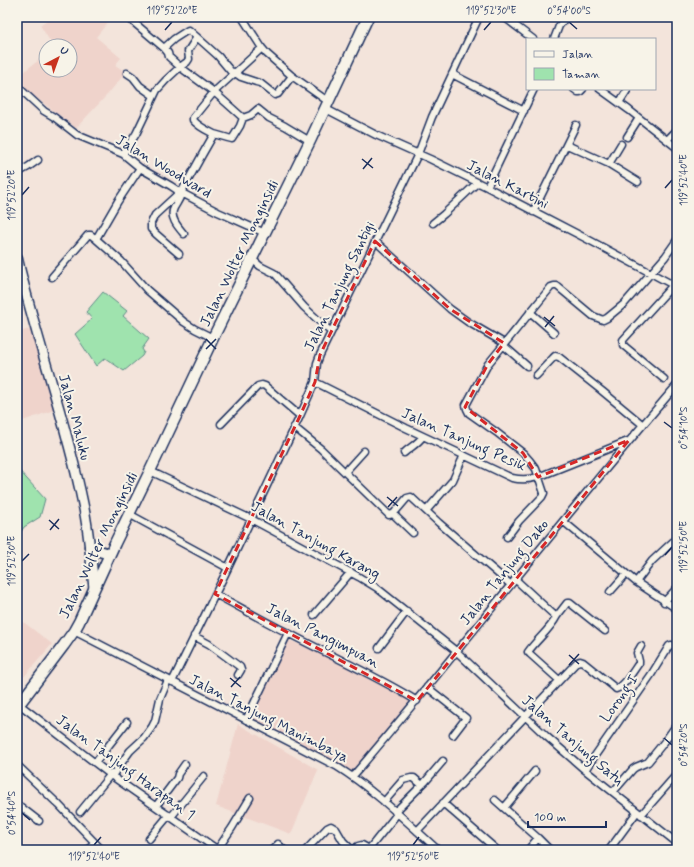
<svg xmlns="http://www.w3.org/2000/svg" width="694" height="867" font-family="Mynerve,sans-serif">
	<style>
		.built { fill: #efd3cb }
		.green { fill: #9fe3ae; stroke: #5d8986 }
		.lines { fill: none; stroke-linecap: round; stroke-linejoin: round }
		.stream { stroke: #5c8fb1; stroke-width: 1.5 }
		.minor-casing { stroke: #1b2f5e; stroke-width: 9 }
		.secondary-casing { stroke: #1b2f5e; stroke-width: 12 }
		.trunk-casing { stroke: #1b2f5e; stroke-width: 13 }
		.minor { stroke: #f7f3e8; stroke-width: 6 }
		.secondary { stroke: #f7f3e8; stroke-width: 9 }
		.trunk { stroke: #f7f3e8; stroke-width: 10 }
		.marked { fill: none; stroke: #d62828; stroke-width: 3; stroke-dasharray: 8 5; stroke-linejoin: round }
		.ticks { fill: none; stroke: #1b2f5e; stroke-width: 1.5 }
		.labels { text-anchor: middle; stroke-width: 4; stroke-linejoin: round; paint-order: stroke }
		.street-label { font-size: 15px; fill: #1b2f5e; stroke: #f7f3e8 }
		.neatline { fill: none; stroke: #1b2f5e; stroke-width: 1.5 }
		.ticks-label { font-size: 10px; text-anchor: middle; fill: #1b2f5e }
	</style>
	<rect width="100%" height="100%" fill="#f3e4db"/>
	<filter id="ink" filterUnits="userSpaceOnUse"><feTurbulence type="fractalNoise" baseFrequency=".025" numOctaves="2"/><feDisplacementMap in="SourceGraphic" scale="8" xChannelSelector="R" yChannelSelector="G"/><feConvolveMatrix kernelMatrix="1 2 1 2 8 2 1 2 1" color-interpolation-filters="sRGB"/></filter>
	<g filter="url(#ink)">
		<path class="built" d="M51 17H105L109 21 96 37 121 58 115 65 126 72 108 94 76 128 17 83V80L27 69 46 55V70H70V46H53L40 25Z
			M31 329 54 410 17 423V332Z
			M17 617 52 644 17 685Z
			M289 640 335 660 391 688 413 703 352 773 316 752 249 720Z
			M238 724 318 770 291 834 216 806Z"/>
		<path class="green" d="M103 292 127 311 123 316 149 339 142 349 144 352 142 356 124 371 105 358 96 366 75 334 92 319 86 312Z
			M17 468 45 499 40 517 24 527 17 538Z"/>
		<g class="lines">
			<path class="stream" d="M58 800 86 829
				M98 842 109 850"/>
			<g class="minor-casing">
				<path id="minor" d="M242 17 262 48 267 54 292 76 329 102
					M504 17 533 39
					M131 20 164 48 168 53 169 57 180 67 214 92 242 117 243 118 251 115 258 109 269 118 285 126 310 141
					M554 39 559 26 566 17
					M164 48 174 39 188 30H189L218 56 233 74
					M234 72 241 77 256 82 260 83 275 95 278 94 292 76
					M127 73 133 77 140 86 154 96
					M452 74 524 111
					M17 86 44 111 54 117 77 135 123 154 140 168 171 186 180 192 218 212 265 233
					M574 89 578 92H580L583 89
					M600 89 629 110 677 148
					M619 103 628 89
					M326 109 376 135 430 159 487 187 589 240 677 287
					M214 134 228 138 232 139 240 126 243 118
					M627 137 639 118
					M667 140 677 130
					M567 145 609 164 638 182
					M123 154 136 134 157 90 166 80 180 67 187 62 189 59 188 51 197 37
					M609 164 621 144
					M140 168 118 201 96 239 121 261 147 290 184 322 195 329 213 338
					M17 173 28 167 38 160
					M487 187 534 89
					M533 212 576 125
					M433 223 444 214 477 183
					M184 234C178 227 169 217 174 208 177 202 180 200 181 193L202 155 214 134C206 130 199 127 193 120V118L214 92 262 48
					M375 241 450 309 468 322 504 343
					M179 254 156 234 151 229V223L155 215 180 192
					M252 259 260 266 274 273 277 276 284 284 304 307 331 332
					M52 277 88 235H91L96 239
					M530 312 554 333
					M503 345 527 366
					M536 376 553 358 555 356 559 357 602 391 643 425
					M664 379 623 345V340L673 285
					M315 382 406 428 512 478C521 480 529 480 538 477L628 441
					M221 424 258 386 262 385 265 386 300 416
					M294 427 321 449 389 515 393 514 395 512 407 498 411 497 439 523 510 584
					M404 453C410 447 418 444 423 436
					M150 471 251 519 359 577 377 588 456 651 546 736 585 770 677 843
					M345 472 364 451
					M426 511 453 480 464 455
					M129 514 228 568
					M393 514 413 533
					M563 521 636 582 677 609
					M507 537 519 521 542 497 544 493 536 469 530 461 523 453 496 432 469 413 467 409 466 405 488 364 551 287 554 286H557L593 316 603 320 607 318 624 304 665 257 677 240
					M515 579 554 615 557 616 567 603H570L605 631
					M636 582 652 561 666 548 677 538
					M610 592 626 574
					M215 594C240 607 263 621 288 633 331 656 375 675 417 701
					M664 602 677 588
					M314 615 351 572
					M557 616C550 630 537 639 528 652L530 654 559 680
					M74 631 336 766C373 789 406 821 438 850
					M194 636 209 644 240 667 241 670 238 675
					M379 648 407 611
					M172 682 228 568 300 416 315 382 317 363 320 355 418 154 432 117 479 17
					M427 687 466 718 453 735
					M19 704 112 776 218 850
					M246 720 288 633
					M95 763 127 722
					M17 765 59 805 102 850
					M585 770 651 675 669 646 671 645 677 646
					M112 776 130 751 144 738 152 727 155 721 160 699 168 680
					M353 776C463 647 566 513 677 385
					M613 792 633 769 636 767 648 762 665 741 677 724
					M495 800 538 838
					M384 802 403 780 411 778H414L422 785
					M443 803 497 850
					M156 806 177 778 178 774 185 764
					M17 807 19 806 21 807 39 821
					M504 808 535 771
					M80 812 111 774
					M395 812 425 782 443 761
					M641 815 677 774
					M171 817 204 776
					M417 831 577 662 580 661 583 662 614 687 616 689C625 686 633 671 639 663V661L637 653 641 646
					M149 839 169 815
					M88 850 94 842
					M217 850 232 828 250 798
					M272 850 278 844 284 850
					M306 850 327 828 331 826 336 829 343 841 352 850
					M354 850 358 846 362 845 369 849
					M370 850 369 849 397 814
					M528 850 538 838 550 850
					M609 850 637 812"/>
			</g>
			<g class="secondary-casing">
				<path id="secondary" d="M17 257C36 340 66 420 83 504 89 531 91 560 94 588"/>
			</g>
			<g class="trunk-casing">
				<path id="trunk" d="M90 547 99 551 110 554
					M17 707 64 645 74 631 79 622 115 543 150 471 213 338 310 141 368 17"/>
			</g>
			<use href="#minor" class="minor"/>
			<use href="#secondary" class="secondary"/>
			<use href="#trunk" class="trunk"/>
		</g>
	</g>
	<path class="marked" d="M375 241 450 309 504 343 488 364 465 407 523 453 538 477 629 440 417 701 215 594 300 416 315 382 320 355Z"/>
	<path class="ticks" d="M569 22 577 29M165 30 172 22M484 30 491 22M362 159 373 168M363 169 372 158M665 188 672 180M22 195 29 187M544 317 555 326M545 327 554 316M206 339 216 349M206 349 216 339M664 422 672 428M387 497 398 506M388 507 397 497M49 520 59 529M50 530 59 519M665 555 672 547M22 561 29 554M569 655 579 664M569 665 579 654M230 678 241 687M231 687 240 677M664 738 672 745M22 813 30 820M94 845 101 837M413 845 419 837"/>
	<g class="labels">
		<g class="street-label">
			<text transform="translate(164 166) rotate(31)" y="5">Jalan Woodward</text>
			<text transform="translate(508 184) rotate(27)" y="5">Jalan Kartini</text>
			<text transform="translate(239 253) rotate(-64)" y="5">Jalan Wolter Monginsidi</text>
			<text transform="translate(339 286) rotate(-64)" y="5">Jalan Tanjung Santigi</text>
			<text transform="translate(75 417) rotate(75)" y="5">Jalan Maluku</text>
			<text transform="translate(464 439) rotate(24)" y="5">Jalan Tanjung Pesik</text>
			<text transform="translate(316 540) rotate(29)" y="5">Jalan Tanjung Karang</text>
			<text transform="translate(98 545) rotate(-64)" y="5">Jalan Wolter Monginsidi</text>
			<text transform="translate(504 572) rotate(-51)" y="5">Jalan Tanjung Dako</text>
			<text transform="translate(323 635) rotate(27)" y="5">Jalan Pangimpuan</text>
			<text transform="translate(619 698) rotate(-55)" y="5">Lorong I</text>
			<text transform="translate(269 718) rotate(27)" y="5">Jalan Tanjung Manimbaya</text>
			<text transform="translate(573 740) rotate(41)" y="5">Jalan Tanjung Satu</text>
			<text transform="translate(126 767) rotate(36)" y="5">Jalan Tanjung Harapan 1</text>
		</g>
	</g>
	<rect width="694" height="867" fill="none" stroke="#f7f3e8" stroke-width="44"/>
	<rect x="526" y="38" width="130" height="52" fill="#f7f3e8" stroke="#9fa5b1"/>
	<rect x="534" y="51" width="20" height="6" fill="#f7f3e8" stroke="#9fa5b1"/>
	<text x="562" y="58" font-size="12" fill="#1b2f5e">Jalan</text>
	<rect x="534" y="68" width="20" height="12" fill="#9fe3ae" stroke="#9fa5b1"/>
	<text x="562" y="78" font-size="12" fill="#1b2f5e">Taman</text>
	<g transform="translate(58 58) rotate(41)"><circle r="19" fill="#f7f3e8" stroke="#9fa5b1"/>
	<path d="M0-3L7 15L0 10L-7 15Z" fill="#c8321e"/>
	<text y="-6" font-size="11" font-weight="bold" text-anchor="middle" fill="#1b2f5e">U</text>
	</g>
	<path d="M528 821v6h78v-6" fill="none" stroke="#1b2f5e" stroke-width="2"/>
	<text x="534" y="821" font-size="12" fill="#1b2f5e" stroke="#f7f3e8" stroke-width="3" paint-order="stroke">100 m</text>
	<rect x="22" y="22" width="650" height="823" class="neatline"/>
	<g class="ticks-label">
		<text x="172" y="14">119°52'20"E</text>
		<text x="491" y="14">119°52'30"E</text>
		<text x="569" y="14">0°54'00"S</text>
		<text transform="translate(683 180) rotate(-90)" y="4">119°52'40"E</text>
		<text transform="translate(11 195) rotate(-90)" y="4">119°52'20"E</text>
		<text transform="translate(683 428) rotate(-90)" y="4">0°54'10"S</text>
		<text transform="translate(683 547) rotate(-90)" y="4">119°52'50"E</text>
		<text transform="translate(11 561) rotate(-90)" y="4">119°52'30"E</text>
		<text transform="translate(683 745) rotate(-90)" y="4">0°54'20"S</text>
		<text transform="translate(11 813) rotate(-90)" y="4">0°54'40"S</text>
		<text x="94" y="860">119°52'40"E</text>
		<text x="413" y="860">119°52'50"E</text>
	</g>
</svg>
